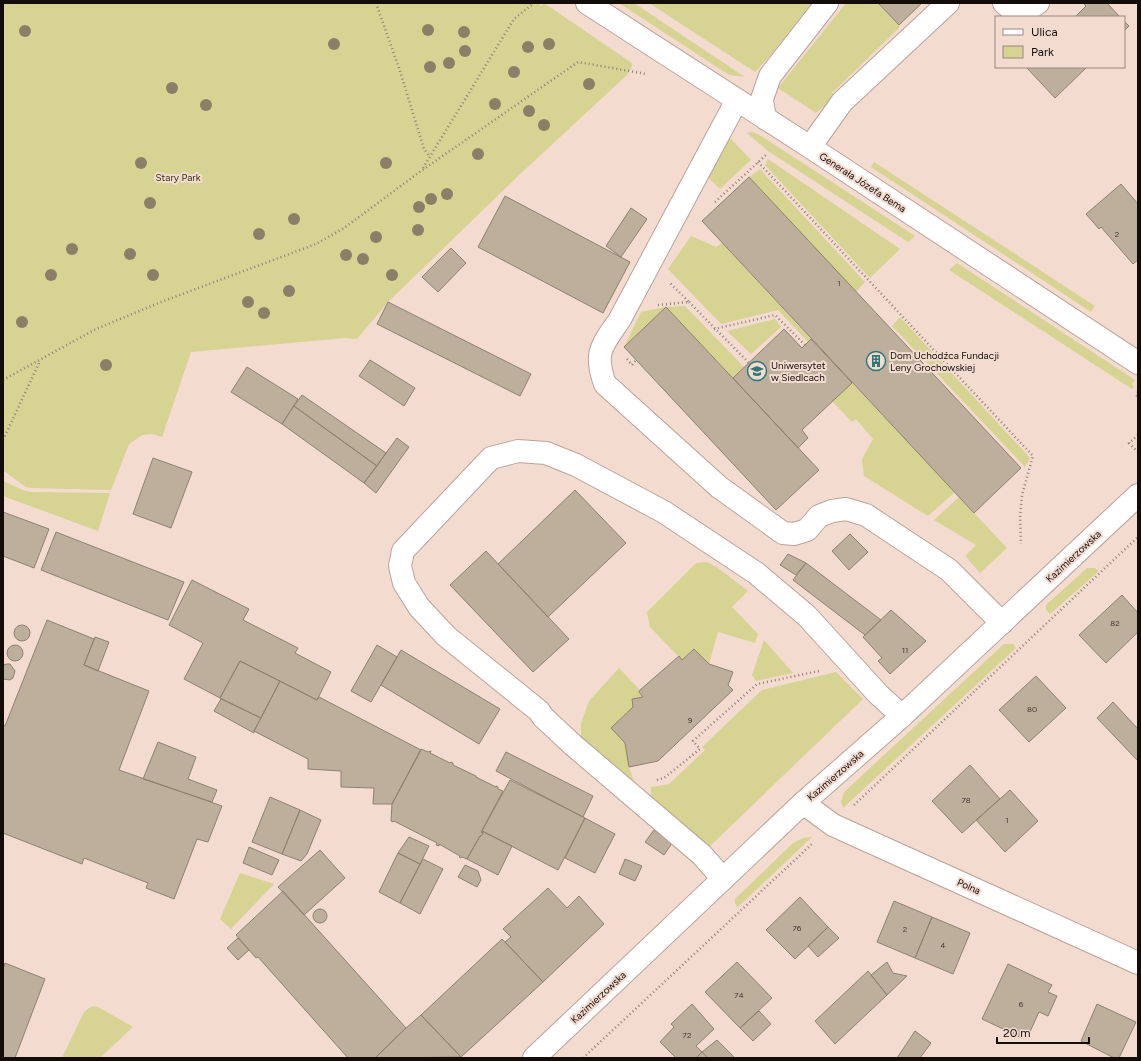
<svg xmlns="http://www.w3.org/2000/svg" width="1141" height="1061" font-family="Figtree,sans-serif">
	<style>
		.green { fill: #d6d393 }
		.building { fill: #bdaf9c; stroke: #8e816f }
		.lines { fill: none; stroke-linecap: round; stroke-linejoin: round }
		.minor-casing { stroke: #baa399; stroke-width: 24 }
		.major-casing { stroke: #baa399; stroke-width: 24 }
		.path { stroke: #907f78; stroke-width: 2.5; stroke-dasharray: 1 3; stroke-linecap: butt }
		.minor { stroke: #fff; stroke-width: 22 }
		.major { stroke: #fff; stroke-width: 22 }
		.tree { fill: #8b7f68 }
		.labels { text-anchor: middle; stroke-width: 4; stroke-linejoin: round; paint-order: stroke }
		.number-label { font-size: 8px; fill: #3e352e }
		.park-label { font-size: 10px; fill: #363413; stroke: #f3dbd0 }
		.street-label { font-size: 10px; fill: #140c09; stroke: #f3dbd0 }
		.poi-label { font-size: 10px; fill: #140c09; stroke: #f3dbd0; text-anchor: start }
	</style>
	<rect width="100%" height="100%" fill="#f3dbd0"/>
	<path class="green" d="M3 3H537L541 6 544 3 632 63V66L627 75 517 177 388 302 357 339 345 338 191 352 162 437 153 434 142 435 129 444 111 490 32 488 26 487 4 471 3 473Z
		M619 3H634L745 77 729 75Z
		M649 3H812V4L771 55 755 72Z
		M846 3H881L879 5 899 25V28L832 93 835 97 816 113 778 88Z
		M752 132 758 134 915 236 908 242 768 151 747 133Z
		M730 138 751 160 720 189 705 174 724 141Z
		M768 159 900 249 870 278 765 165Z
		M874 162 1095 306 1091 312 871 167Z
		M760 169 865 282 856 292 749 177Z
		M691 236 716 247 722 243 811 339 808 342 778 310 721 324 668 269Z
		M957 263 1135 380 1132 384 1134 387 1132 389 949 270Z
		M685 306 744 367 733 378 666 307 624 347 641 312 666 307Z
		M900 317 1030 458 1025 467 892 326Z
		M775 319 781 327 751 354 727 331Z
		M852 383 955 492 928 516 864 476 862 459 873 439 856 419 852 422 832 401Z
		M3 481 25 491 31 492 110 493 98 531 3 496Z
		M959 497 1007 548 980 573 966 557V555L976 545 934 520Z
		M707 562 718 568 748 591 732 607 758 634 755 643 718 632 709 664 694 649 682 660 650 627 647 612 696 563Z
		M1087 568H1095L1099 571 1050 614 1046 610V605Z
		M764 640 793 673 756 681 752 675Z
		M1004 644H1013L1016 648 843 808 841 802 844 792Z
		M619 668 640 690 639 692 643 697 632 699 633 707 611 728 625 743 629 767 635 785 581 739V723L589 701Z
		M836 672 863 699 708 848 651 803V787L669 784 705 750 702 747 762 690Z
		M812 837 738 907 735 904V899L793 843 803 838Z
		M240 873 274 884 231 929 220 919Z
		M94 1006 98 1007 133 1027 100 1058H62L84 1012 89 1008Z"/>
	<path class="building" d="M881 3H922L899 25 879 4Z
		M1083 3H1107L1120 17H1075L1086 6Z
		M1124 21 1129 26 1124 31Z
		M1026 67H1087L1055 98Z
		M749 177 1021 468 974 513 702 221Z
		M1121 184 1138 204V260L1133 264 1101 227 1099 229 1086 214Z
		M505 196 630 262 603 313 478 247Z
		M631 208 647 219 621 257 606 246Z
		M451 248 466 263 438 292 422 277Z
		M388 302 531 374 520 396 377 324Z
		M666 307 819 470 776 510 624 347Z
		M784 329 802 348 811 339 852 383 802 430 808 438 798 448 733 378Z
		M370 360 415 388 404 406 359 376Z
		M247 367 298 399 282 424 231 392Z
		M302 395 386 453 377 466 294 406Z
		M294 406 377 466 364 483 282 424Z
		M397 438 409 447 376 493 364 483Z
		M153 458 192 472 171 528 133 514Z
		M575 490 626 543 548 617 498 564Z
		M3 512 49 529 34 568 3 556Z
		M56 532 184 582 168 620 41 570Z
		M850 534 868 552 849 570 832 551Z
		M486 551 569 639 533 672 450 585Z
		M788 554 806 563 796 575 780 565Z
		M806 563 881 620 865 635 793 580Z
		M192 580 249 609 243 620 298 648 295 653 331 672 317 700 240 661 220 698 184 679 203 643 169 625Z
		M1122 595 1138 613V632L1106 663 1079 635Z
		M891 610 926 641 890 674 878 661 882 658 863 637Z
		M47 620 94 639 84 665 149 691 119 770 222 806 208 842 197 839 174 899 146 888 148 883 84 858 82 864 3 833V725L5 726Z
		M14 633a8 8 0 1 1 16 0a8 8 0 1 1-16 0Z
		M95 637 109 642 98 671 84 665Z
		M377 645 397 657 371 702 351 691Z
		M7 653a8 8 0 1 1 16 0a8 8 0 1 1-16 0Z
		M694 649 709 664 733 672 728 685 733 690 658 761 629 767 625 743 611 728 633 707 632 699 643 697 639 692 640 690 679 656 682 660Z
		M401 650 500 709 479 744 381 685Z
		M240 661 280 681 261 718 220 698Z
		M7 664H10L15 671 13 678 10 680 3 679V665Z
		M1036 676 1066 708 1029 742 999 710Z
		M280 681 317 700 319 697 421 750 392 804H373L374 788 341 787V771L308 769V759L254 731Z
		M221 699 261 718 254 731V733L214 711Z
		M1113 702 1138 729V761L1097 718Z
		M158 742 196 757 188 779 217 790 212 802 143 779Z
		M421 749 428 752 431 751 430 753 450 763 451 762 453 763V765L476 776V777L496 787V786L498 787V789L503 791 481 832 483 834 481 836H480L467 859 462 857 461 858 459 857 460 856 439 844V846L436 845 437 843 394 821 393 822 391 821 392 804Z
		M506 752 593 796 583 817 496 771Z
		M970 765 1000 799 962 833 932 801Z
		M510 780 585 818 558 870 482 831Z
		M1010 790 1038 821 1005 852 976 820Z
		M270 797 300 810 282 854 252 842Z
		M300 810 321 820 307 854 301 861 282 854Z
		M585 818 615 834 595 873 565 858Z
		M654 830 672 843 664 855 645 842Z
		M482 831 512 846 498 875 467 859 480 836H481L483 834Z
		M409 837 429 846 420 864 398 853Z
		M249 847 279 860 272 875 243 863Z
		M320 850 345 878 304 915 278 887Z
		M398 853 420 864 400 903 379 892Z
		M423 859 443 869 420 914 400 903Z
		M625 859 642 866 635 881 619 874Z
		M465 865 478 871 481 880 477 887 458 877Z
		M548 888 567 908 579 896 604 924 543 982 505 942 511 937 503 929Z
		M283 891 406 1028 375 1058H348L258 957 256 958 236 935Z
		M800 897 828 927 795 959 766 930Z
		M894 901 932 917 915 958 877 942Z
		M313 916a7 7 0 1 1 14 0a7 7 0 1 1-14 0Z
		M932 917 970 933 953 974 915 958Z
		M828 927 839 938 818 957 808 946Z
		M238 938 249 950 238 960 227 948Z
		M502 939 543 982 461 1057 421 1015Z
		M737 962 772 998 740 1028 705 992Z
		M887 962 893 973 907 976 887 995 871 975Z
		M5 963 45 979 15 1058H3V970Z
		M1008 964 1052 985 1048 992 1057 996 1048 1016 1039 1012 1028 1036 1022 1038 982 1019Z
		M868 971 887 995 835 1044 815 1021Z
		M692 1004 714 1029 696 1046 702 1052 696 1058H676L660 1042 674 1027 671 1024Z
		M1097 1004 1136 1022 1119 1058H1114L1081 1041Z
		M759 1011 771 1024 753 1041 740 1028Z
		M421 1015 461 1057 375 1058 406 1028Z
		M915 1031 931 1043 920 1058H897Z
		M717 1040 735 1058H708L702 1052Z
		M702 1052 708 1058H696Z"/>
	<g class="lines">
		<g class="minor-casing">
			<path id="minor" d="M587 3 810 147 1138 363
				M1004 3C1014 13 1028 11 1038 3
				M737 100 620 319C603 345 593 351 605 384L719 487 783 533 794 534 807 530 819 516 832 511 846 509 866 515 949 570 1002 623
				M766 119 763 108 762 99 770 76 827 3
				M810 147 842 102 948 3
				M803 803 833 825 1138 963
				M723 879 702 855 573 745 543 717 539 711 446 636 419 607 404 583 400 566 403 551 491 458 518 451 546 453 576 465 664 512 756 573 807 616 878 694 902 716"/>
		</g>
		<g class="major-casing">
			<path id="major" d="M534 1058 803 803 902 716 1138 495"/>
		</g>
		<path class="path" d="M376 3 399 68 424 149 430 157
			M758 162 1033 456 1022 495 1020 517 1021 544
			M423 168 514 19 534 3
			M715 202 767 154
			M689 302 749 363
			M658 305 689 302 669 282
			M714 329 775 315 805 345
			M627 359 632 365 636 360
			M3 380 96 329 161 302 316 244 344 228 421 171 578 62 646 74
			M1138 392 1136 395 1138 397
			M1138 435 1129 443 1138 452
			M3 440 40 361
			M657 780 664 778 700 749 693 741 757 684 819 671
			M854 805 1138 537
			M583 1058 813 843"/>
		<use href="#minor" class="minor"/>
		<use href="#major" class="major"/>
	</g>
	<g class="tree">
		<circle cx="428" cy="30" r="6"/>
		<circle cx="25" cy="31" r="6"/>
		<circle cx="464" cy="32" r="6"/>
		<circle cx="334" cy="44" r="6"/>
		<circle cx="549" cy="44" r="6"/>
		<circle cx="528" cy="47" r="6"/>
		<circle cx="465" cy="51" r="6"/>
		<circle cx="449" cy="63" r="6"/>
		<circle cx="430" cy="67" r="6"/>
		<circle cx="514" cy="72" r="6"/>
		<circle cx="589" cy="84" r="6"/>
		<circle cx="172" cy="88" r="6"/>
		<circle cx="495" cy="104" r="6"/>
		<circle cx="206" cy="105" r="6"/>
		<circle cx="529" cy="111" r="6"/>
		<circle cx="544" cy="125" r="6"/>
		<circle cx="478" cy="154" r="6"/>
		<circle cx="141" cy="163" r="6"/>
		<circle cx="386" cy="163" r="6"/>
		<circle cx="447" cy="194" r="6"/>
		<circle cx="431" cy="199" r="6"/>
		<circle cx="150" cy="203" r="6"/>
		<circle cx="419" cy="207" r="6"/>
		<circle cx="294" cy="219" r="6"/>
		<circle cx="418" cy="230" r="6"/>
		<circle cx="259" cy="234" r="6"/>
		<circle cx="376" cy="237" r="6"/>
		<circle cx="72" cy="249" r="6"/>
		<circle cx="130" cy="254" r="6"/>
		<circle cx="346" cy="255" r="6"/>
		<circle cx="363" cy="259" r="6"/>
		<circle cx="51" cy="275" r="6"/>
		<circle cx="153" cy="275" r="6"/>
		<circle cx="392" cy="275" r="6"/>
		<circle cx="289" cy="291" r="6"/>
		<circle cx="248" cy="302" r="6"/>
		<circle cx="264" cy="313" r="6"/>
		<circle cx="22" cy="322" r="6"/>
		<circle cx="106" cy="365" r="6"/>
	</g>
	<defs>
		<g id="building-ring" transform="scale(1)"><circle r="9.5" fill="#f3dbd0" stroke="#2e7878" stroke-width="1.5"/><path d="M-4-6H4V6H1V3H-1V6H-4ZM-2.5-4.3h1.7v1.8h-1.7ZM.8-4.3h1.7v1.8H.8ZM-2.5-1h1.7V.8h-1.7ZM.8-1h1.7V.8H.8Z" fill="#2e7878"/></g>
		<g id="university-ring" transform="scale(1)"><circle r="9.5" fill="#f3dbd0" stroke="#2e7878" stroke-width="1.5"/><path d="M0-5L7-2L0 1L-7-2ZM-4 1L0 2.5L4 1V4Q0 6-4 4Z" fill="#2e7878"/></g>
	</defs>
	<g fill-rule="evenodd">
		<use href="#building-ring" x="876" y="361"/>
		<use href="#university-ring" x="757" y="371"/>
	</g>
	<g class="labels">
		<g class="number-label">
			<text x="1117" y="237">2</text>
			<text x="839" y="286">1</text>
			<text x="1115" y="626">82</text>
			<text x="905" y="653">11</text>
			<text x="1032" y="712">80</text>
			<text x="690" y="723">9</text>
			<text x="966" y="803">78</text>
			<text x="1007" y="823">1</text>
			<text x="797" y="931">76</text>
			<text x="905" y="932">2</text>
			<text x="943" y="948">4</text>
			<text x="739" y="998">74</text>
			<text x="1021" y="1007">6</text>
			<text x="687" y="1038">72</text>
		</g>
		<g class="park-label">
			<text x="178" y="181">Stary Park</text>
		</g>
		<g class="street-label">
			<text transform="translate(863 182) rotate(33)" y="4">Generała Józefa Bema</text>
			<text transform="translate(1073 556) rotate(-43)" y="4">Kazimierzowska</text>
			<text transform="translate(835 775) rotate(-41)" y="4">Kazimierzowska</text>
			<text transform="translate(969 886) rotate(24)" y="4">Polna</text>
			<text transform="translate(598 997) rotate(-43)" y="4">Kazimierzowska</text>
		</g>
		<g class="poi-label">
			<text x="890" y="359">Dom Uchodźca Fundacji<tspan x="890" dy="12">Leny Grochowskiej</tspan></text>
			<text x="771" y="369">Uniwersytet<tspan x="771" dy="12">w Siedlcach</tspan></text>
		</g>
	</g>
	<rect width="1141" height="1061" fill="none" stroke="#140c09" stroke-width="8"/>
	<rect x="995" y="16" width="130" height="52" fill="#f3dbd0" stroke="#9a8880"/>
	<rect x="1003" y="29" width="20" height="6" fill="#ffffff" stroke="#9a8880"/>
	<text x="1031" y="36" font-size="12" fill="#140c09">Ulica</text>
	<rect x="1003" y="46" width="20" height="12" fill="#d6d393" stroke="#9a8880"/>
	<text x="1031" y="56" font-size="12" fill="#140c09">Park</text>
	<path d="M997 1037v6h92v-6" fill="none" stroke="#140c09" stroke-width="2"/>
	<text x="1003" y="1037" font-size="12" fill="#140c09" stroke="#f3dbd0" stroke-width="3" paint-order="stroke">20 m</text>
</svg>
